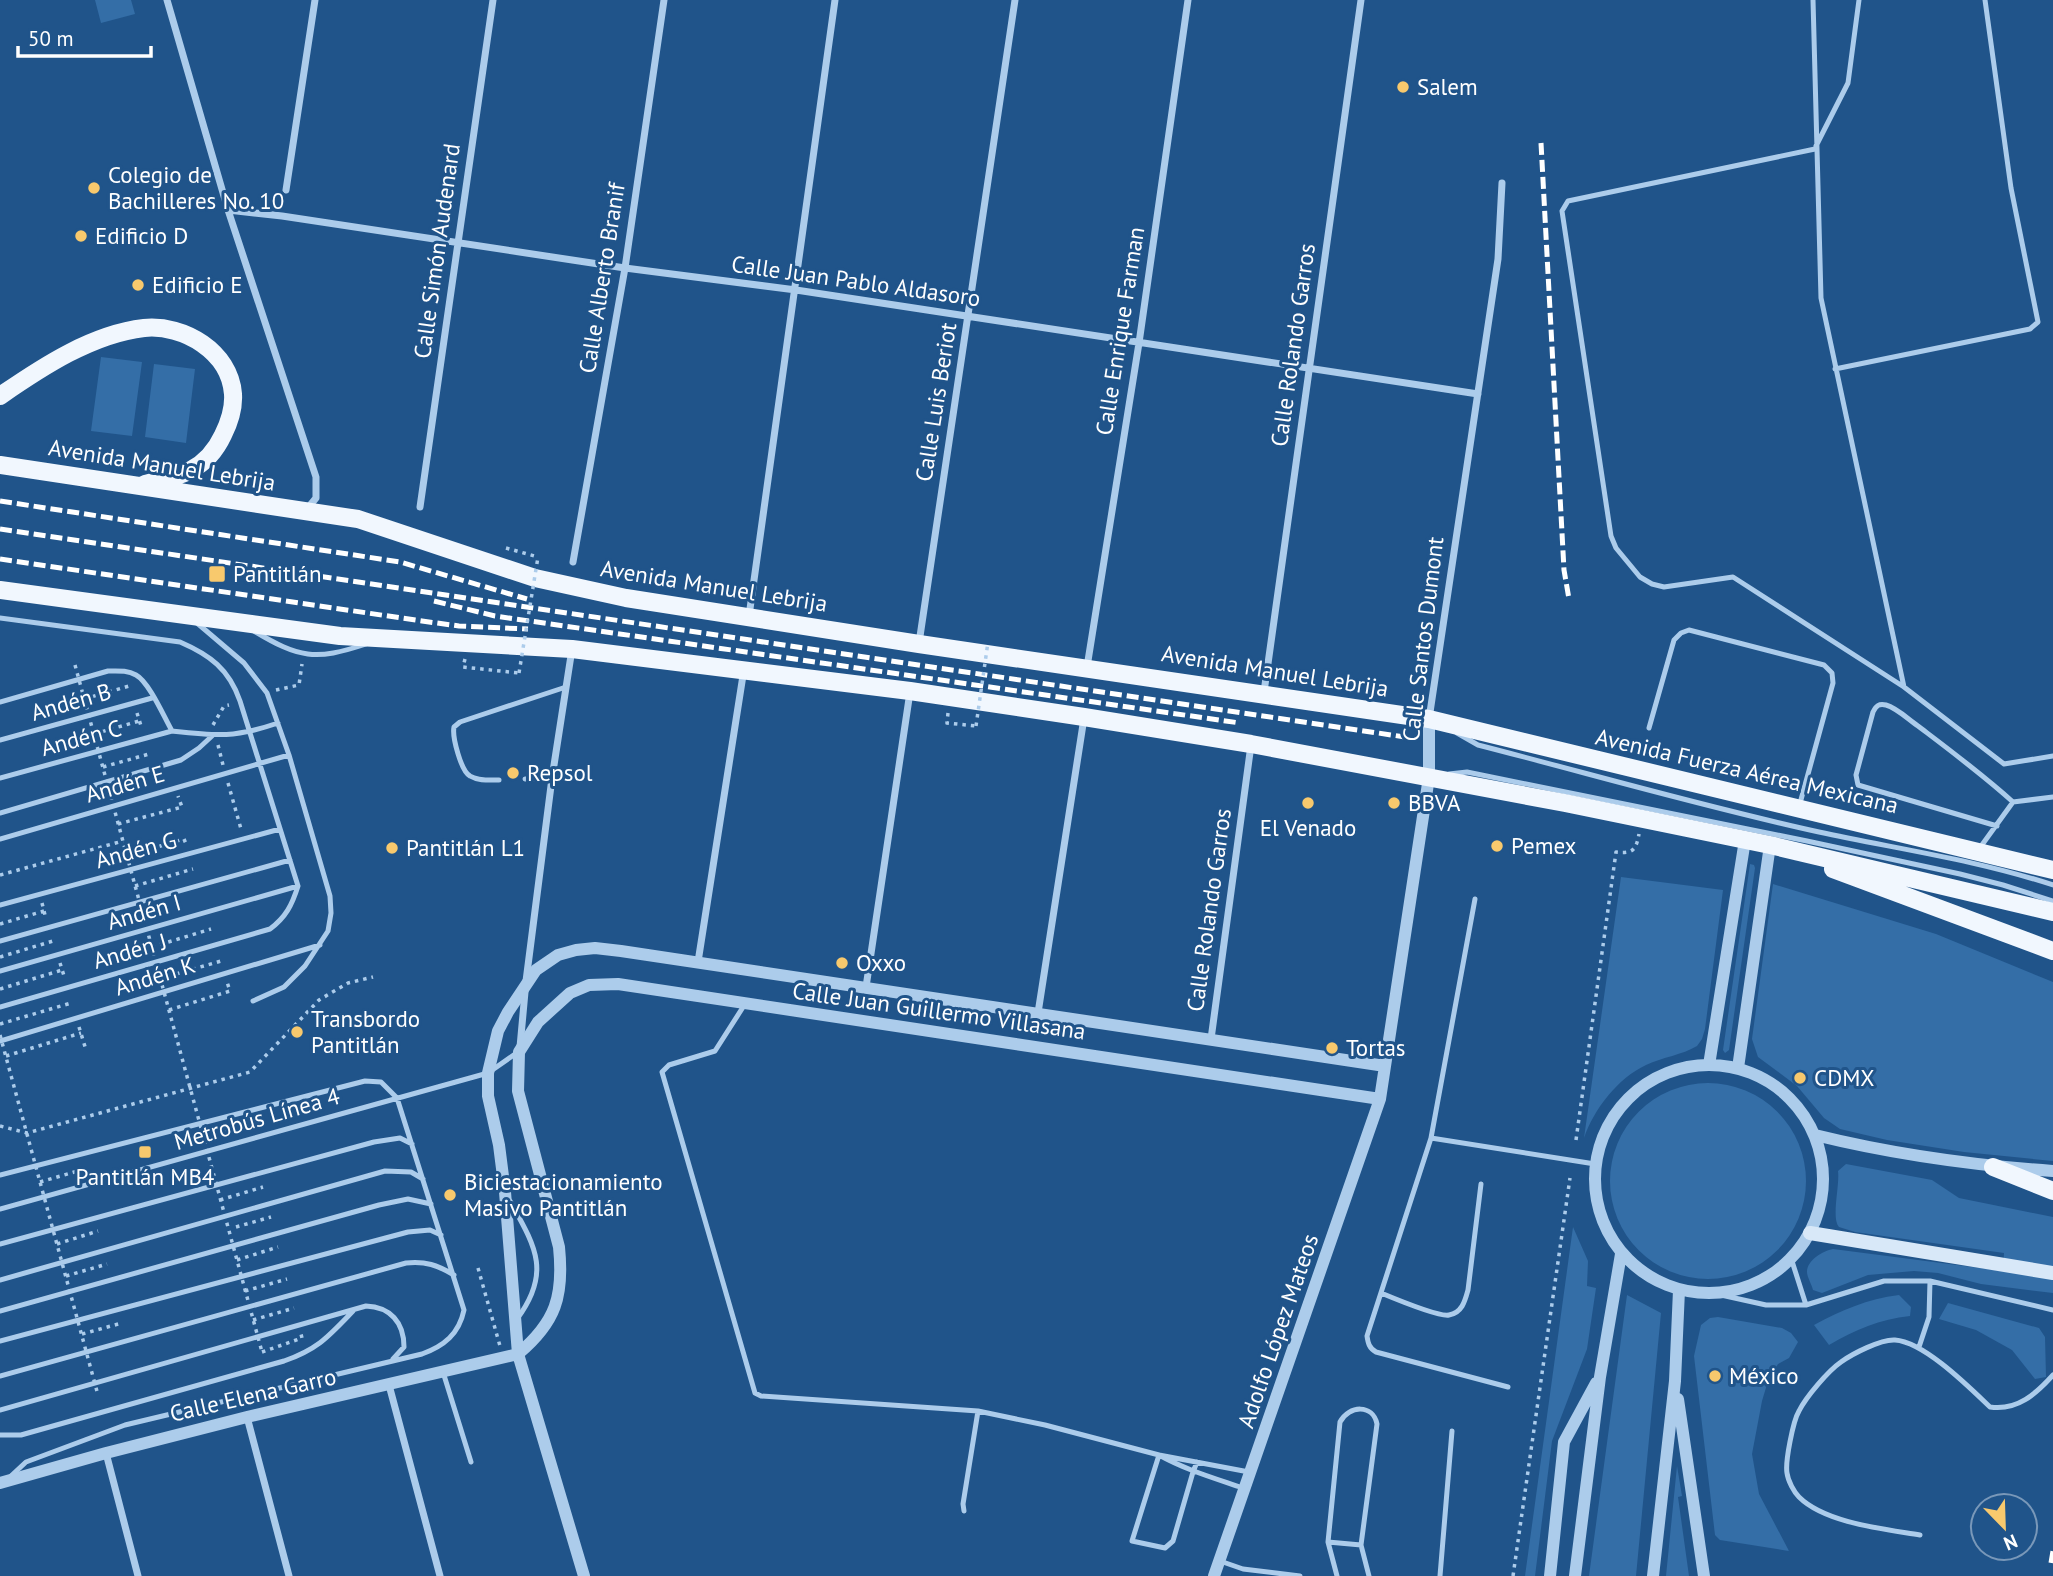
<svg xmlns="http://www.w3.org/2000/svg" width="2053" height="1576" font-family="'PT Sans',sans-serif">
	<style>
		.green { fill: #346ea7 }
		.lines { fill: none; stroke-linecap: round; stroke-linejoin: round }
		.path { stroke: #accceb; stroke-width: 3.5; stroke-dasharray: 3.5 5; stroke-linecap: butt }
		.service { stroke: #accceb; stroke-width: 5 }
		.minor { stroke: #accceb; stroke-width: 7 }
		.tertiary { stroke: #accceb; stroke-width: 12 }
		.secondary { stroke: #d8e8f8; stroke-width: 14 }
		.primary { stroke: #f1f7fe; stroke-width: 18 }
		.rail { stroke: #fff; stroke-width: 5; stroke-dasharray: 12 5; stroke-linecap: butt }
		.path-bridge { stroke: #accceb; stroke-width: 3.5; stroke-dasharray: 3.5 5; stroke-linecap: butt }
		.poi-dot { fill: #f8c96d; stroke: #20548a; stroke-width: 2.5 }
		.labels { text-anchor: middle; stroke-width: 6; stroke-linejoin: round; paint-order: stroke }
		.poi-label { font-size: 23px; fill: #fff; stroke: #20548a; text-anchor: start }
		.street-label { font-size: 23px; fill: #fff; stroke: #20548a }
	</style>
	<rect width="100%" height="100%" fill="#20548a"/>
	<path class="green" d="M95 0H131L135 14 101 23Z
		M101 357 142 362 132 436 91 431Z
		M154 364 195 369 186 443 145 437Z
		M1750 864 1754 865 1755 868 1729 1050 1725 1053 1723 1050Z
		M1621 877 1723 890 1705 1029 1702 1039 1697 1046C1682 1055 1663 1057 1646 1065 1618 1078 1594 1109 1584 1138Z
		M1773 884 1936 934 2053 982V1161L1964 1152 1887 1140 1840 1129 1824 1118 1797 1086 1758 1057 1752 1039Z
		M1610 1181a98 98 0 1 1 196 0a98 98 0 1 1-196 0Z
		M1846 1164 1932 1180 1959 1198 2053 1217V1293L1981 1284 1938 1273 1914 1271 1868 1275 1822 1293 1813 1290C1812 1285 1807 1277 1807 1272 1807 1260 1823 1251 1833 1249L2003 1271 2004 1253 1855 1232 1839 1227C1831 1218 1840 1185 1838 1171Z
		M1573 1227 1588 1261 1587 1286 1596 1288 1587 1349 1552 1441 1535 1576H1525Z
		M1627 1295 1661 1313 1636 1576H1589Z
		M1899 1295 1911 1307 1910 1316C1880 1319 1855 1330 1829 1345L1814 1325C1842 1310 1867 1299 1899 1295Z
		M1948 1303 2039 1328 2045 1337 2046 1377 2035 1379 2012 1350 1976 1330 1939 1319Z
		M1718 1317 1782 1328 1791 1333 1798 1342 1789 1358 1778 1364 1768 1381 1762 1401 1752 1454 1759 1494 1789 1551 1720 1540 1715 1535 1694 1356 1701 1325 1710 1318Z
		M1677 1466 1682 1496 1678 1497 1689 1576H1666Z"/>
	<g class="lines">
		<path class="path" d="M506 548 538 557
			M465 659 463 667 519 673
			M276 690 299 685 302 664
			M84 699 129 686
			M137 713 142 729
			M948 713 947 723 976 726
			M213 725 224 706 229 705
			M94 734 139 721
			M218 745 223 765
			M103 767 149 754
			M228 783 241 829
			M118 824 182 807 178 796
			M127 856 184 839 186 844
			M0 875 123 841
			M135 886 193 869
			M42 903 46 919
			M0 924 44 911
			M152 947 211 929
			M0 957 53 941
			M60 963 65 979
			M176 974 221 961
			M0 989 62 970
			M169 1010 230 991 227 982
			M0 1024 71 1003
			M79 1027 86 1050
			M6 1056 81 1033
			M225 1132 243 1127
			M1576 1140 1616 852C1633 854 1636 850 1639 834
			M40 1182 81 1170
			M220 1200 263 1187
			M236 1227 271 1217
			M57 1244 98 1231
			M237 1260 278 1247
			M478 1268 500 1346
			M66 1276 107 1264
			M245 1291 287 1279
			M253 1320 294 1308
			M82 1334 122 1323
			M262 1352 302 1338 301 1334
			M1513 1576 1570 1178"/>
		<path class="service" d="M1813 0 1821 298 1904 687
			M1816 146 1848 83 1859 0
			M1815 149 1568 201 1562 211 1611 536 1616 548 1640 577 1652 584 1664 587 1733 577 1904 687 2004 764 2053 756
			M1835 369 2030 329 2038 322 2011 188 1985 0
			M0 618 180 642C210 655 229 669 240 701L298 886C292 905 286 917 270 929L0 1007
			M197 623 244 663 267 693 289 755 330 896 331 913 328 931 305 966 284 987 253 1001
			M254 631C299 658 315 661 366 644
			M0 702 108 671C118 671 127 670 136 675 149 682 164 717 172 731 218 736 234 738 278 723
			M1649 728 1674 640 1681 633 1689 630 1824 665 1832 673 1833 683 1799 807
			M1457 733 1478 745C1591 774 1705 807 1819 832 1898 849 1977 860 2053 885
			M0 740 152 698
			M1449 774 1467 772 1807 841 1960 874 2003 885 2053 901
			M0 778 172 731
			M525 779 552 778
			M499 780C489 780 478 781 470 776 461 771 452 737 454 727L460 722 566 687
			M0 813 181 760 199 748 212 736
			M1997 826 1858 785 1856 775 1873 712C1876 706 1879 703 1886 705 1897 708 1909 720 1918 726 1951 751 1982 774 2013 802
			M0 839 289 755
			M1979 849 2013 802 2053 797
			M0 905 280 829
			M0 941 290 860
			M0 971 298 886
			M745 1004 715 1051 669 1065 662 1072 755 1393 761 1396 978 1411 1045 1425 1159 1455 1249 1472
			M0 1041 320 945
			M1431 1138 1475 899
			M0 1175 365 1081 381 1082 397 1098 464 1310C459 1334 444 1346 422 1354L125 1425 26 1462 11 1476
			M510 1201C535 1246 552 1272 517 1319
			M0 1209 488 1073 518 1052
			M0 1244 374 1142 400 1138 412 1144
			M1791 1258 1806 1305
			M0 1280 385 1171 411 1172 423 1179
			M1381 1293C1393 1298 1439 1317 1449 1315 1462 1313 1465 1301 1468 1290L1481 1184
			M1712 1293 1766 1305H1806L1884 1281H1930L2053 1310
			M0 1311 379 1205 408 1199 431 1204
			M0 1341 408 1232 430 1230 441 1235
			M1919 1347 1929 1317 1930 1281
			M443 1372 471 1462
			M0 1376 406 1263C426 1261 437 1265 454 1275
			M1508 1387 1376 1352C1369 1348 1368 1343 1367 1336L1431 1138 1595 1164
			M0 1410 366 1306C390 1307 404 1322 404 1347L393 1359
			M0 1435H21L284 1361C318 1349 328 1337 353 1311
			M1197 1462 1193 1472 1173 1541 1165 1548 1132 1541 1159 1455C1186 1470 1214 1478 1243 1488
			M964 1511 963 1504 978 1411
			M1920 1535C1884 1529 1825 1523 1799 1497 1794 1492 1788 1481 1787 1473 1785 1462 1793 1421 1799 1411 1806 1397 1828 1371 1841 1362 1852 1354 1881 1339 1895 1340 1924 1342 1968 1386 1990 1407 2017 1411 2036 1394 2053 1375
			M1328 1542 1361 1545
			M1220 1561 1243 1569 1300 1576
			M1337 1576 1328 1542 1340 1422C1349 1405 1373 1404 1377 1424L1361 1545 1369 1576
			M1440 1576 1452 1431"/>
		<path class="minor" d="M167 0 228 210 316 477V498L307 509
			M286 190 315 0
			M228 210 282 216 625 268 796 290 1478 394
			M420 507 493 0
			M573 562 625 268 664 0
			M749 616 835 0
			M919 643 1015 0
			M1087 667 1139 343 1188 0
			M1264 692 1361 0
			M1429 719 1498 259 1502 183
			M698 962 744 669
			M526 981 552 778 572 649
			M866 987 910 692
			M1038 1013 1084 718
			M1211 1039 1251 745
			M520 1047 525 992
			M389 1385 440 1576
			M247 1417 289 1576
			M106 1453 138 1576"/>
		<path class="tertiary" d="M1709 1065 1745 840
			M1595 1179a114 114 0 1 1 228 0a114 114 0 1 1-228 0Z
			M1738 1068 1770 845
			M1815 1135C1896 1155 1970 1165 2053 1171
			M1678 1399 1704 1576
			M0 1483 106 1453 247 1417 518 1354C556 1322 564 1296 559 1247L518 1091 519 1052 538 1022 570 993 589 985 618 984 1380 1099
			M584 1576 518 1354 505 1192 499 1145 488 1096V1073L498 1031 508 1012 536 970 558 955 576 950 595 948 621 951 1385 1066
			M1214 1576 1380 1099 1429 777V719
			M1550 1576 1564 1442 1596 1383
			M1575 1576 1600 1377 1621 1254
			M1653 1576 1675 1381 1679 1290"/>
		<path class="secondary" d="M1810 1233 2053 1273"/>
		<path class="primary" d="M0 396C42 367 92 334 144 328 184 324 230 352 233 394 234 409 229 423 223 435 216 450 206 462 191 470 177 478 161 480 145 484
			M0 465 358 519 535 578 626 598 919 644 1429 719 2053 870
			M0 590 340 636 572 649 910 691 1084 717 1251 744 1565 803 1770 845 2053 912
			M1833 869 2053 951
			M1993 1167 2053 1191"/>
		<path class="rail" d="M1541 143 1564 570 1569 599
			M0 501 400 562 527 599
			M0 529 1405 737
			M0 559 422 621 459 626 528 629
			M434 601 495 616 1240 723
			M2051 1563 2053 1551"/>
		<path class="path-bridge" d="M75 665 262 1352
			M519 673 538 557
			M976 726 988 642
			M0 1035 98 1395
			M0 1126 27 1133 250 1072 319 1000 348 983 373 977"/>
	</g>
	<g class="poi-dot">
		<circle cx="1403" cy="87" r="7"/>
		<circle cx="94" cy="188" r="7"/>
		<circle cx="81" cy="236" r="7"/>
		<circle cx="138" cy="285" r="7"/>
		<rect x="208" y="565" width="18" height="18" rx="3.5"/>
		<circle cx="513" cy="773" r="7"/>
		<circle cx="1308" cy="803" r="7"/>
		<circle cx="1394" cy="803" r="7"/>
		<circle cx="1497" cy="846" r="7"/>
		<circle cx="392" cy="848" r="7"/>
		<circle cx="842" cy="963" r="7"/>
		<circle cx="297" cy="1032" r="7"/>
		<circle cx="1332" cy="1048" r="7"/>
		<circle cx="1800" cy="1078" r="7"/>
		<rect x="138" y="1145" width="14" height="14" rx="3.5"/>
		<circle cx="450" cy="1195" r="7"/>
		<circle cx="1715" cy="1376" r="7"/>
	</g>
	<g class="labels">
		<g class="poi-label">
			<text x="1417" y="95">Salem</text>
			<text x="108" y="183">Colegio de<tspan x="108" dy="26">Bachilleres No. 10</tspan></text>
			<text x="95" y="244">Edificio D</text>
			<text x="152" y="293">Edificio E</text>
			<text x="233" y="582">Pantitlán</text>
			<text x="527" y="781">Repsol</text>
			<text x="1408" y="811">BBVA</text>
			<text x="1308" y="836" text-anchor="middle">El Venado</text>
			<text x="1511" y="854">Pemex</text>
			<text x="406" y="856">Pantitlán L1</text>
			<text x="856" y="971">Oxxo</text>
			<text x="311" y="1027">Transbordo<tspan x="311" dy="26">Pantitlán</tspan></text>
			<text x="1346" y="1056">Tortas</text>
			<text x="1814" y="1086">CDMX</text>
			<text x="145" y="1185" text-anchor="middle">Pantitlán MB4</text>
			<text x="464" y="1190">Biciestacionamiento<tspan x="464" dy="26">Masivo Pantitlán</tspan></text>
			<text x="1729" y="1384">México</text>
		</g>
		<g class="street-label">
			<text transform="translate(437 251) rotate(-82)" y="8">Calle Simón Audenard</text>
			<text transform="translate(602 278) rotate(-81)" y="8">Calle Alberto Branif</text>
			<text transform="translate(856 281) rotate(8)" y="8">Calle Juan Pablo Aldasoro</text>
			<text transform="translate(1120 331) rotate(-81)" y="8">Calle Enrique Farman</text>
			<text transform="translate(1293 345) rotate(-82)" y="8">Calle Rolando Garros</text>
			<text transform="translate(936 402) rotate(-81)" y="8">Calle Luis Beriot</text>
			<text transform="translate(162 465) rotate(9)" y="8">Avenida Manuel Lebrija</text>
			<text transform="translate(714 586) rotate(9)" y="8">Avenida Manuel Lebrija</text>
			<text transform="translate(1423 639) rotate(-83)" y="8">Calle Santos Dumont</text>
			<text transform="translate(1275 671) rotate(9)" y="8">Avenida Manuel Lebrija</text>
			<text transform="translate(71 702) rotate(-16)" y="8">Andén B</text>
			<text transform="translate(81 738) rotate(-15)" y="8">Andén C</text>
			<text transform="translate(1747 771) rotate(13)" y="8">Avenida Fuerza Aérea Mexicana</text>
			<text transform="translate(125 784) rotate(-16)" y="8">Andén E</text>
			<text transform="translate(136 850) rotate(-15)" y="8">Andén G</text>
			<text transform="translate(1209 910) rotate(-82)" y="8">Calle Rolando Garros</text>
			<text transform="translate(144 912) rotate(-16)" y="8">Andén I</text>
			<text transform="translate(130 951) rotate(-16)" y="8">Andén J</text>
			<text transform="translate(155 976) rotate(-17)" y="8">Andén K</text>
			<text transform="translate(939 1011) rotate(8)" y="8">Calle Juan Guillermo Villasana</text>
			<text transform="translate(257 1119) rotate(-16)" y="8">Metrobús Línea 4</text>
			<text transform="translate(1278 1331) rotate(-71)" y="8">Adolfo López Mateos</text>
			<text transform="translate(253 1395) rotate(-13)" y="8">Calle Elena Garro</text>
		</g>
	</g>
	<g transform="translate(2004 1527) rotate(157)"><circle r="33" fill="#20548a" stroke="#7998b9" stroke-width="2"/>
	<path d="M0-5L12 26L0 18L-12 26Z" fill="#f8c96d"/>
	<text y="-10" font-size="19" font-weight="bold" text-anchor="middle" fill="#ffffff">N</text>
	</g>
	<path d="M18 46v10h133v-10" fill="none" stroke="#ffffff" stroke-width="3.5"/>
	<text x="28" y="46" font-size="21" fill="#ffffff" stroke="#20548a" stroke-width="5" paint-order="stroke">50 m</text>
</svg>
